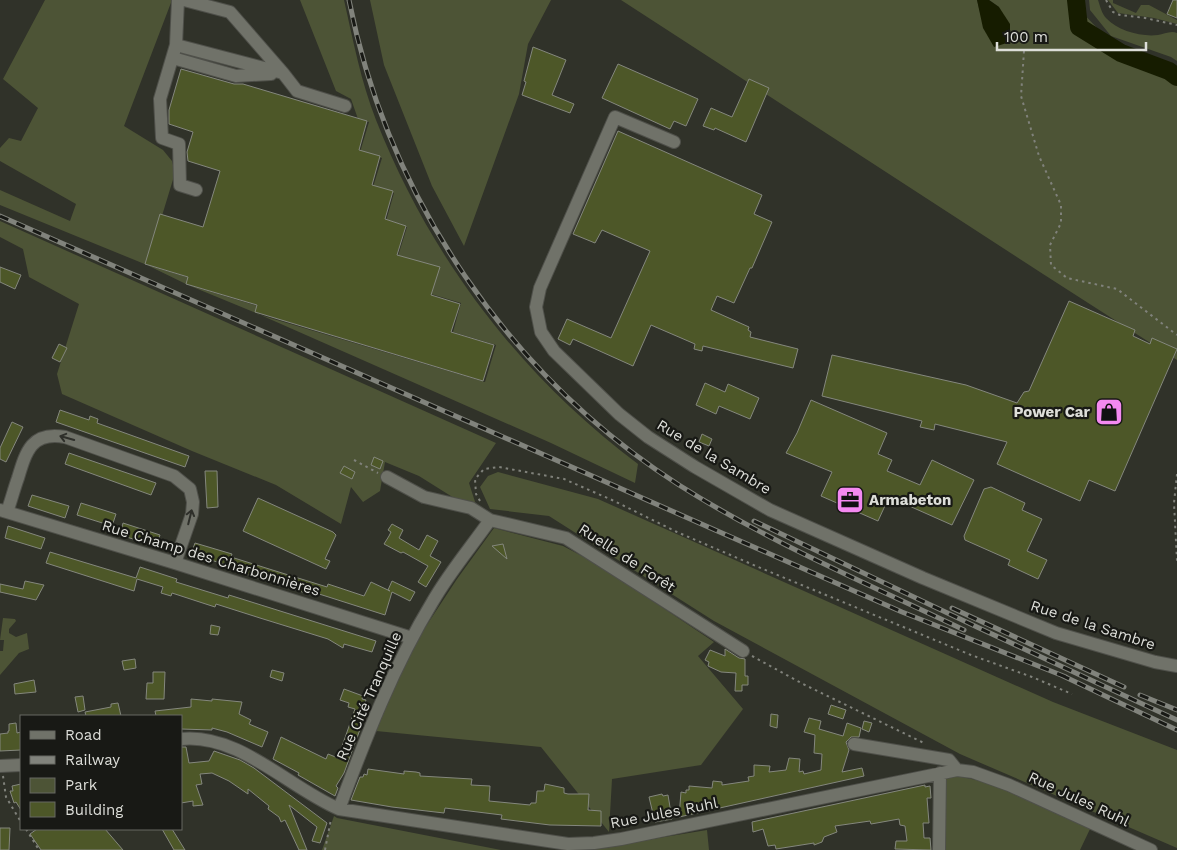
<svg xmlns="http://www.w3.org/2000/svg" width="1177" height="850" font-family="'Work Sans',sans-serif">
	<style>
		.green { fill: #4d5436 }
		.water { fill: #161c00 }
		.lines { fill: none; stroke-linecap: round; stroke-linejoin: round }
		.river { stroke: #161c00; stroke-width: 18 }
		.building { fill: #4d5728; stroke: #84877d }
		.minor-casing { stroke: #4f504a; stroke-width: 14 }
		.path { stroke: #80827b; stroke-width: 2; stroke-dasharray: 2.5 4; stroke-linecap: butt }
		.minor { stroke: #707269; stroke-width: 12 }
		.rail-casing { stroke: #81837c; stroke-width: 5 }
		.rail { stroke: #181915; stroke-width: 3; stroke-dasharray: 9; stroke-linecap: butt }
		.oneway { stroke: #2e2f2a }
		.labels { text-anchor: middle; stroke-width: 4.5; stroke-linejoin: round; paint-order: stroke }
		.poi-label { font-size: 15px; font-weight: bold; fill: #ddded9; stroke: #181915; text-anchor: end }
		.street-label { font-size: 15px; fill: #ddded9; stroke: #181915 }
	</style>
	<rect width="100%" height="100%" fill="#303229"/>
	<path class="green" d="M45 0H172L124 126 163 150 172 161 175 173 147 265 190 278 188 285 258 306 257 314 485 382 496 345 453 332 461 303 431 294 398 256 407 227 386 221 394 193 373 187 382 158 360 152 369 122 358 119 351 99 336 91 300 0H344C353 40 361 82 376 120 430 257 520 376 638 464L635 483 551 443 256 313 188 285 147 265 0 205V190L70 221 76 204 0 161V148L9 138 21 141 38 108 3 79Z
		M370 0H551L528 44 519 94 464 246 432 186 384 65Z
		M621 0H977L980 12 999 7 989 0H1075L1076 6 1121 53 1169 71 1177 77V360L1043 274Z
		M1089 0H1098C1100 6 1102 14 1106 18 1118 31 1141 37 1158 35 1164 34 1171 30 1177 33V61L1171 57 1111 36 1090 10Z
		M1108 0H1113V3L1136 13 1141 5H1149L1177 20V24L1154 18 1118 13Z
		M0 221 496 443 469 483 477 508 454 498 419 476 385 462 380 491 363 502 351 487 341 524 276 485 192 451 62 394 57 374 79 304 29 277 23 249 0 237Z
		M498 472 598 499 1053 702 1177 750V848L960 754 714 621 549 516 490 509 480 487 488 476Z
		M494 528 563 546 599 565 714 642 698 656 743 709 701 765 612 779 609 832 541 747 376 731 390 681 457 579Z
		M3 618 15 619 16 621 9 629V633L16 637 27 633 29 649 19 653 0 675V651H3L4 640H0Z
		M940 773 1014 787 1090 829 1080 850H939Z
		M334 816 337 818 501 850H322Z
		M707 830 709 850H585Z"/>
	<path class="water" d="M977 0H989L999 7 1010 24V42L994 47 983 28Z"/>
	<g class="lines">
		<path class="river" d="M1076 0 1079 27 1121 53 1169 71 1177 77"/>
	</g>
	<path class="building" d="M1173 0H1177V18L1167 14Z
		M533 47 566 60 552 95 574 104 570 113 522 95 526 82 524 81Z
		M618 64 698 99 686 126 674 121 670 129 602 98Z
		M181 69 234 84H243L367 121 359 150 380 156 372 185 393 191 385 219 406 226 397 255 440 267 431 295 460 304 451 332 494 345 483 381 255 312 257 305 186 284 188 277 145 264 160 214 203 227 220 171 188 161 187 152 193 132 169 124V110Z
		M749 79 769 88 746 142 715 128 714 130 703 126 711 108 732 117Z
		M618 131 762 195 754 214 772 222 752 268H750L734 303 717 296 711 310 749 327 748 330 751 332 750 337 798 349 793 368 703 346 702 351 694 349 695 344 651 325 633 366 573 339 570 345 558 339 567 319 611 338 650 251 602 230 595 243 573 234Z
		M0 267 21 275 15 289 0 282Z
		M1069 301 1135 330 1133 336 1150 344 1152 338 1177 349 1115 491 1089 480 1080 501 997 464 1007 442 935 424 934 430 920 427 922 421 822 396 832 355 966 385 1017 403 1024 392 1029 391Z
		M59 344 67 348 60 362 52 358Z
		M705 383 725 392 728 384 759 398 750 419 719 406 716 414 696 405Z
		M811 400 887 433 878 454 892 460 887 471 920 485 932 460 974 480 952 525 889 497 878 521 821 496 832 472 786 453 797 433Z
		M60 410 89 420 90 416 98 419 97 423 189 456 185 467 56 422Z
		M12 422 23 427 6 462 0 459V448Z
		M702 434 712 439 709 446 699 442Z
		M69 453 156 483 151 495 65 464Z
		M374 457 383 461 380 469 371 465Z
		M344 466 355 472 352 479 340 473Z
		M205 471H217L218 507 207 508Z
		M991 487 1025 503 1022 510 1042 519 1027 551 1047 560 1038 579 1008 565 1010 560 965 540 964 536 984 489Z
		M32 495 69 506 65 518 28 506Z
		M258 498 333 532 336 535 325 559 330 561 326 569 243 531Z
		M81 503 116 514 112 526 77 515Z
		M123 523 160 535 156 546 120 535Z
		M392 524 403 530 399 538 419 550 427 535 438 541 430 556 441 562 426 587 418 582 428 566 403 552 401 553 384 544 389 536 391 532 388 530Z
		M8 526 45 538 41 549 5 538Z
		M195 543 232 554 231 557 266 568 327 587 328 584 364 596 371 582 390 591 388 590 392 581 415 592 410 601 392 592 385 615 316 593 315 596 236 571 237 568 191 554Z
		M503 544 507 559 492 546Z
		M50 552 136 578 140 567 177 579 176 582 228 598 229 595 376 641 372 652 344 644 343 648 328 639 260 618 216 604 215 607 172 593 171 596 161 593 163 587 137 579 134 591 46 563Z
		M25 581 44 585 36 600 0 592V584L23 589Z
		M211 625 220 627 218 635 210 634Z
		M725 649 739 658 745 659V676H748V685H742V691H735L736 673 721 672 708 666 709 662 705 660 710 650 725 656Z
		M135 659 136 668 124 670 122 661Z
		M272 670 284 673 282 681 270 677Z
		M153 672H165L164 699H146L147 683H153Z
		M34 680 36 692 15 694 14 684Z
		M344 689 363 696 362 699 366 700 358 723 362 724 344 773 336 786 338 788 335 796 298 775 299 773 273 759 281 737 326 759 328 754 338 758 355 709 348 707 349 703 340 700Z
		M83 696 85 710 78 712 75 697Z
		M191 699 212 701V699L242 702 239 714 251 720 249 724 268 732 262 747 227 732 212 728V730L181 729V716H156L155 711 191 707Z
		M118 703 121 716H86L85 712 111 707V704Z
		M831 705 846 710 843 719 828 714Z
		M771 714 778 715 777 728 770 726Z
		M809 718 821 721 819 729 843 736 847 723 861 728 859 737H851L846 742 849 750 842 772 862 768 864 776 679 817 681 792 686 793V790H689V786L712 788 713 781 722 782V785L749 781 748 777 754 776V765L770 766 769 772 786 770 789 758 800 759 799 772 803 771 804 774 821 770 822 754 814 753 815 735 804 732Z
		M864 721 872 723 869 732 862 729Z
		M16 723 17 733 21 732V750L0 751V734L8 733V731H9V724Z
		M181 747H186L189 763 209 761 214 751 240 760 254 768 327 823 320 843 312 841 317 827 289 805 307 850H299L285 820 281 822 279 817 268 809 269 806 248 789V794L229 781 212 773 200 774 202 784 196 785 203 805 193 806V801L181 803Z
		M368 769 404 774V771L416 772 420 773V776L472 779 471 785 490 786 489 801 530 805 531 803H536L537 791H544L545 784 564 788V793L568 794H589L588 810 601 811V826L550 825 501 819 502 815 445 808 444 813 392 807 351 800 360 777H363L364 774 367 775Z
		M21 784V810L16 802 14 803 10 791H13L12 786Z
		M925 785V787L930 786 931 798H927L929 823H923L924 838H930L931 850 895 849 896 841H907L905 826 900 825 899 819 871 824 870 821 835 826 837 832 824 837 822 842 814 845V843L776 849 775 845 768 846 763 829 753 832 752 822Z
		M662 794 663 796 668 795 672 819 655 822 649 797Z
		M0 828H10L9 850H0Z
		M37 829H105L123 850H41L30 834Z
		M162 829H172L185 850H174Z"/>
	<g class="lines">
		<g class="minor-casing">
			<path id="minor" d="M178 0 176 45 160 99 162 138 179 144 180 185 196 190
				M184 0 230 12 283 73
				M176 45 283 73 297 91 345 106
				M173 58 236 76 271 74
				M674 142 615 117 540 288 536 307 541 332 554 351 619 414 648 437 695 467 770 510 923 578 1056 633 1155 662 1177 666
				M387 477 424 497 471 508 490 520
				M0 510 175 563 412 638
				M7 512C11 501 14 489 18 478 26 451 32 431 65 437L174 476 190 489 193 502 192 514 175 563
				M181 739C239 733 289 788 339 809L568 844 594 843 621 839 957 770 973 772 1009 785 1151 850
				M854 744 949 760 957 770
				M0 766 21 765
				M339 809C366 737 393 667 433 601 449 573 471 547 490 520L566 538 743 651
				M939 850 940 773"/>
		</g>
		<path class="path" d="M1106 0 1113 12 1120 15 1145 18 1177 25
			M1024 51 1021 96 1039 156 1061 205V223L1050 245 1051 265 1067 278 1117 289 1177 335
			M354 460 378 473
			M1177 474 1174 503 1177 561
			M480 501 476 494 475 479 484 469 499 467 564 479 612 500 677 532 763 569 971 655 1032 677 1072 694
			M752 656 803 684 926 744
			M3 776 6 797 21 822
			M26 829 39 850
			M325 850 331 819"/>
		<use href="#minor" class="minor"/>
		<g class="rail-casing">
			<path id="rail" d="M349 0C388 198 509 376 679 485 769 542 868 584 964 630
				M0 216 902 612 1066 677
				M754 521 979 628 1177 720
				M952 608 1124 687
				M1061 675 1177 730
				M1140 695 1177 710"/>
		</g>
		<use href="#rail" class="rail"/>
	</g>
	<defs><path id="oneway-shaft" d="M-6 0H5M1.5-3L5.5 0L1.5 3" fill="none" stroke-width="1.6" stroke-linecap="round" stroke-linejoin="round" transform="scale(1.25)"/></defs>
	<g class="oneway">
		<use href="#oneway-shaft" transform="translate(67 438) rotate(-164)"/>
		<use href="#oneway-shaft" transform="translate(190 517) rotate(-76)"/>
	</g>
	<defs>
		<g id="shop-square" transform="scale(1.4375)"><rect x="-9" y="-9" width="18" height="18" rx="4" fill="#f489f0" stroke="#181915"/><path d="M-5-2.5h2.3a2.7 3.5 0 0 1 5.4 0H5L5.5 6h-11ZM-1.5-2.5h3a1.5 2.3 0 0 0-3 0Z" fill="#111"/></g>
		<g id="office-square" transform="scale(1.4375)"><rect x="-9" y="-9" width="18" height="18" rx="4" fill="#f489f0" stroke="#181915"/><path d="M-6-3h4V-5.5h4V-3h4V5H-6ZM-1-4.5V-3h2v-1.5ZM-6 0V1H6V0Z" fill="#111"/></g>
	</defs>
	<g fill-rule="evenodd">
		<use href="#shop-square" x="1109" y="412"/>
		<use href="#office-square" x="850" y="500"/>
	</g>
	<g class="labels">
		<g class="poi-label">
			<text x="1090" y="417">Power Car</text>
			<text x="869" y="505" text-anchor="start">Armabeton</text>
		</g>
		<g class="street-label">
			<text transform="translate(714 457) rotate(31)" y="5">Rue de la Sambre</text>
			<text transform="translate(211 558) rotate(17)" y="5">Rue Champ des Charbonnières</text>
			<text transform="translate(627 558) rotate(33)" y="5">Ruelle de Forêt</text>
			<text transform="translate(1093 625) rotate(18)" y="5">Rue de la Sambre</text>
			<text transform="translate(369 696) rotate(-66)" y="5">Rue Cité Tranquille</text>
			<text transform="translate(1079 799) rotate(25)" y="5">Rue Jules Ruhl</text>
			<text transform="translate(664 813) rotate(-11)" y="5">Rue Jules Ruhl</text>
		</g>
	</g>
	<rect x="20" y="715" width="162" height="115" fill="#181915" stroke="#676863"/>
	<rect x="30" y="731" width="25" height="8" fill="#707269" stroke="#676863"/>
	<text x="65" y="740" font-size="15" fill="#ddded9">Road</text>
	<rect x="30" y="756" width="25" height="8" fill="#81837c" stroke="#676863"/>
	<text x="65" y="765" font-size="15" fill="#ddded9">Railway</text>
	<rect x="30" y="778" width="25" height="15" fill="#4d5436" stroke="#676863"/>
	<text x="65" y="790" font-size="15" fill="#ddded9">Park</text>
	<rect x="30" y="802" width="25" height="15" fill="#4d5728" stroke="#676863"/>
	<text x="65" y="815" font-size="15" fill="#ddded9">Building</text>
	<path d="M997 42v8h149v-8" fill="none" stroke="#ddded9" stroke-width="2.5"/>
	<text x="1004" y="42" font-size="15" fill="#ddded9" stroke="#181915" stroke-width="4" paint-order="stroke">100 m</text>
</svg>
